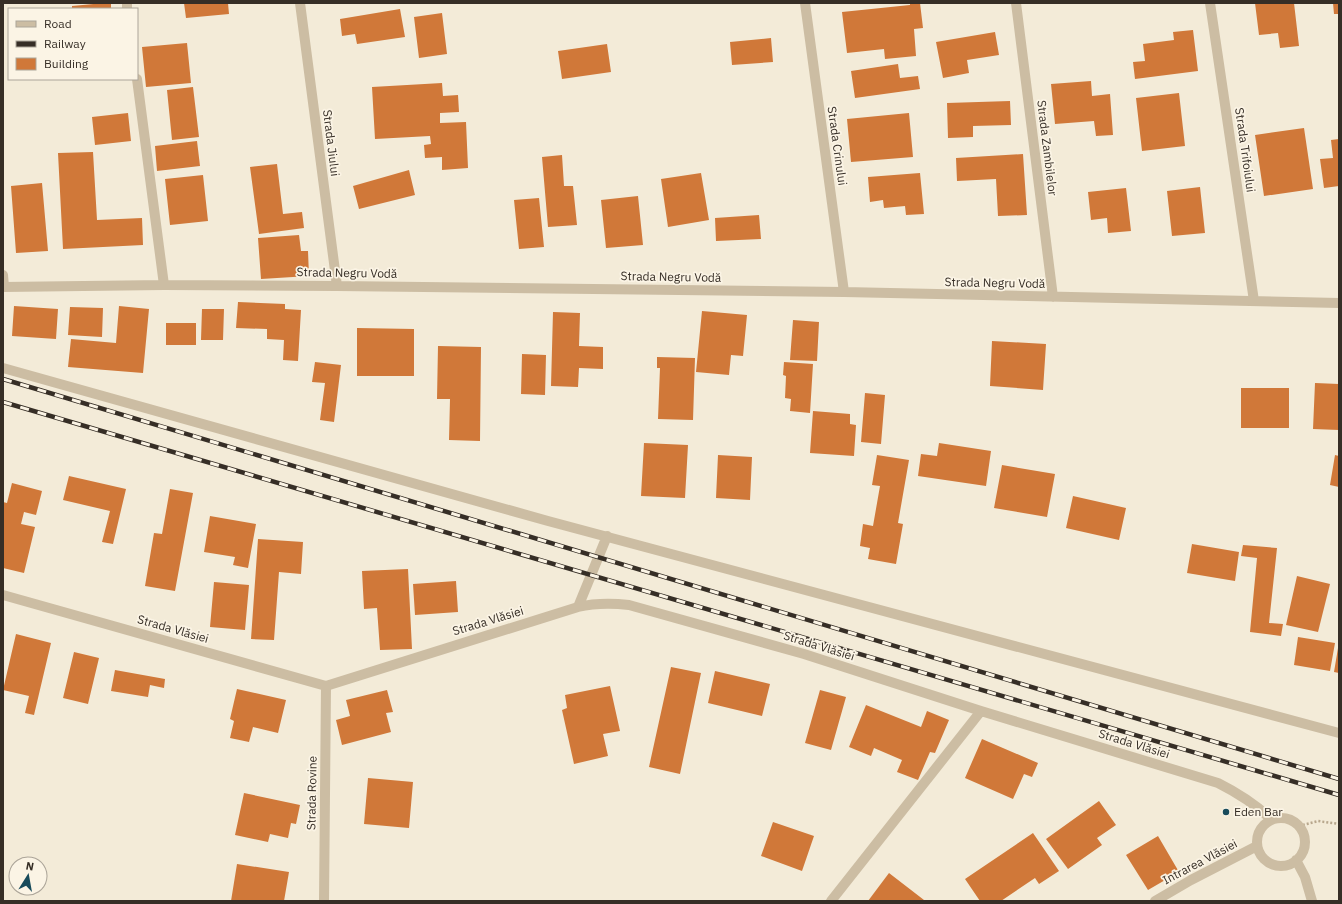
<svg xmlns="http://www.w3.org/2000/svg" width="1342" height="904" font-family="'IBM Plex Sans',sans-serif">
	<style>
		.building { fill: #d07839 }
		.lines { fill: none; stroke-linecap: round; stroke-linejoin: round }
		.path { stroke: #b8a78d; stroke-width: 2.5; stroke-dasharray: 2 2; stroke-linecap: butt }
		.minor { stroke: #ccbda3; stroke-width: 10 }
		.rail-casing { stroke: #362e26; stroke-width: 4.5 }
		.rail { stroke: #fbf4e5; stroke-width: 3; stroke-dasharray: 9; stroke-linecap: butt }
		.poi-dot { fill: #184b5b; stroke: #fbf4e5; stroke-width: 1.5 }
		.labels { text-anchor: middle; stroke-width: 3.5; stroke-linejoin: round; paint-order: stroke }
		.street-label { font-size: 12px; fill: #362e26; stroke: #fbf4e5 }
		.poi-label { font-size: 12px; fill: #362e26; stroke: #fbf4e5; text-anchor: start }
	</style>
	<rect width="100%" height="100%" fill="#f3ebd8"/>
	<path class="building" d="M104 3H111V9H72V6Z
		M184 3H228L229 14 186 18Z
		M910 3H920L923 28 914 29 916 56 885 59 884 49 847 53 842 12 910 5Z
		M1255 3H1294L1299 46 1280 48 1278 33 1259 35Z
		M1333 3H1339V14H1334Z
		M400 9 405 37 357 44 355 34 342 36 340 19Z
		M442 13 447 54 419 58 414 17Z
		M1193 30 1198 71 1135 79 1133 62 1145 61 1143 44 1174 40 1173 32Z
		M995 32 999 55 967 60 969 73 943 78 936 42Z
		M771 38 773 62 732 65 730 42Z
		M187 43 191 83 146 87 142 47Z
		M607 44 611 72 562 79 558 51Z
		M898 64 900 78 918 76 920 89 855 98 851 71Z
		M1091 81 1092 96 1110 94 1113 135 1096 136 1094 121 1055 124 1051 84Z
		M442 83 443 96 458 95 459 112 440 113V123L466 122 468 168 442 170V157L425 158 424 145 431 144 430 136 375 139 372 87Z
		M193 87 199 137 172 140 167 90Z
		M1179 93 1185 146 1142 151 1136 98Z
		M1010 101 1011 125 973 126V137L948 138 947 103Z
		M128 113 131 141 95 145 92 117Z
		M909 113 913 157 851 162 847 119Z
		M1304 128 1313 189 1264 196 1255 135Z
		M1339 139V186L1324 188 1320 159 1333 158 1331 140Z
		M197 141 200 166 157 171 155 146Z
		M93 152 97 220 142 218 143 245 63 249 58 153Z
		M1023 154 1027 215 998 216 996 179 957 181 956 158Z
		M562 155 564 186H573L577 225 548 227 542 157Z
		M277 164 283 214 302 212 304 228 259 234 250 167Z
		M409 170 415 195 359 209 353 186Z
		M701 173 709 220 668 227 661 179Z
		M920 173 924 214 906 215 905 206 884 208 883 200 870 202 868 177Z
		M203 175 208 221 170 225 165 179Z
		M42 183 48 251 16 253 11 186Z
		M1200 187 1205 233 1172 236 1167 191Z
		M1126 188 1131 231 1108 233 1107 218 1091 220 1088 192Z
		M638 196 643 245 606 248 601 200Z
		M539 198 544 247 519 249 514 200Z
		M759 215 761 239 716 241 715 218Z
		M299 235 301 251H308L309 276 261 279 258 238Z
		M238 302 285 304V309L301 310 298 361 283 360 284 340 267 339V329L236 328Z
		M14 306 58 309 56 339 12 336Z
		M119 306 149 309 143 373 68 367 71 339 116 343Z
		M70 307 103 308 102 337 68 335Z
		M202 309H224L223 340H201Z
		M702 311 747 315 743 356 731 355 729 375 696 372Z
		M553 312 580 313 579 346 603 347V369L579 368 578 387 551 386Z
		M793 320 819 322 817 361 790 360Z
		M166 323H196V345H166Z
		M357 328 414 329V376H357Z
		M992 341 1046 344 1043 390 990 386Z
		M438 346 481 347 480 441 449 440 450 399H437Z
		M522 354 546 355 545 395 521 394Z
		M657 357 695 358 693 420 658 419 660 368H657Z
		M315 362 341 365 334 422 320 420 325 383 312 382Z
		M784 362 813 364 810 413 790 411 791 399 785 398 786 376 783 375Z
		M1315 383 1339 384V430L1313 429Z
		M1241 388H1289V428H1241Z
		M865 393 885 395 881 444 861 442Z
		M813 411 850 414V424L856 425 854 456 810 453Z
		M644 443 688 445 685 498 641 496Z
		M939 443 991 451 986 486 918 476 921 454 937 456Z
		M718 455 752 457 750 500 716 498Z
		M877 455 909 460 898 523 903 524 896 564 868 559 870 548 860 546 863 524 873 526 880 486 872 485Z
		M1335 455 1339 456V487L1330 485Z
		M1002 465 1055 474 1047 517 994 508Z
		M69 476 126 489 113 544 102 542 110 511 63 500Z
		M12 483 42 491 36 515 24 512 21 524 35 527 24 573 3 568V502L7 503Z
		M170 489 193 493 175 591 145 586 154 533 162 534Z
		M1073 496 1126 508 1119 540 1066 528Z
		M210 516 256 524 248 568 233 565 235 557 204 552Z
		M258 539 303 542 301 574 279 572 274 640 251 639Z
		M1192 544 1239 552 1235 581 1187 573Z
		M1243 545 1277 548 1269 623 1283 624 1281 636 1250 632 1257 558 1241 556Z
		M408 569 412 649 380 650 377 608 364 609 362 571Z
		M1297 576 1330 584 1318 632 1286 625Z
		M456 581 458 612 415 615 413 584Z
		M214 582 249 585 245 630 210 627Z
		M16 634 51 643 34 715 25 713 29 696 3 690Z
		M1298 637 1335 643 1330 671 1294 665Z
		M1338 648 1339 649V673L1334 672Z
		M74 652 99 658 88 704 63 698Z
		M671 667 701 673 680 774 649 767Z
		M115 670 165 679 164 688 150 685 148 697 111 691Z
		M715 671 770 684 762 716 708 703Z
		M610 686 620 731 603 734 608 756 574 764 562 710 567 708 565 695Z
		M237 689 286 700 278 733 253 727 249 742 230 738 234 721 230 719Z
		M387 690 393 712 386 713 391 732 342 745 336 720 350 716 346 700Z
		M820 690 846 697 831 750 805 743Z
		M866 705 921 727 927 711 949 720 935 753 930 752 918 780 897 772 902 760 874 748 871 756 849 747Z
		M982 739 1038 763 1032 777 1024 774 1013 799 965 778Z
		M368 778 413 782 409 828 364 824Z
		M244 793 300 805 296 824 291 823 288 838 270 834 268 842 235 835Z
		M1099 801 1116 825 1097 838 1102 845 1068 869 1046 839Z
		M773 822 814 836 802 871 761 856Z
		M1033 833 1059 871 1039 884 1035 878 1001 901H980L965 879Z
		M1158 836 1179 872 1148 890 1126 855Z
		M237 864 289 872 284 901H231Z
		M889 873 924 900 923 901H868Z"/>
	<g class="lines">
		<path class="path" d="M1299 826 1318 821 1339 824"/>
		<path class="minor" d="M127 3V9
			M300 3 337 286
			M805 3 844 292
			M1016 3 1053 297
			M1210 3 1254 301
			M137 79 164 285
			M3 275 4 287
			M3 287 164 285 337 286 844 292 1339 303
			M3 368 548 521 1339 733
			M3 595 326 686 578 607C595 603 611 603 629 605L804 654 981 711 1218 783C1238 793 1255 804 1271 819
			M578 607 607 536
			M1257 842a24 24 0 1 1 48 0a24 24 0 1 1-48 0Z
			M1296 860 1305 877 1312 901
			M324 901 326 686
			M831 901 981 711
			M1155 901 1191 880 1257 846"/>
		<g class="rail-casing">
			<path id="rail" d="M3 379 1339 779
				M3 402 1339 795"/>
		</g>
		<use href="#rail" class="rail"/>
	</g>
	<circle class="poi-dot" cx="1226" cy="812" r="4"/>
	<g class="labels">
		<g class="street-label">
			<text transform="translate(331 143) rotate(83)" y="4">Strada Jiului</text>
			<text transform="translate(837 146) rotate(82)" y="4">Strada Crinului</text>
			<text transform="translate(1047 148) rotate(83)" y="4">Strada Zambilelor</text>
			<text transform="translate(1245 150) rotate(82)" y="4">Strada Trifoiului</text>
			<text transform="translate(347 273) rotate(1)" y="4">Strada Negru Vodă</text>
			<text transform="translate(671 277) rotate(1)" y="4">Strada Negru Vodă</text>
			<text transform="translate(995 283) rotate(1)" y="4">Strada Negru Vodă</text>
			<text transform="translate(488 621) rotate(-17)" y="4">Strada Vlăsiei</text>
			<text transform="translate(173 629) rotate(16)" y="4">Strada Vlăsiei</text>
			<text transform="translate(819 646) rotate(17)" y="4">Strada Vlăsiei</text>
			<text transform="translate(1134 744) rotate(17)" y="4">Strada Vlăsiei</text>
			<text transform="translate(312 793) rotate(-89)" y="4">Strada Rovine</text>
			<text transform="translate(1200 862) rotate(-28)" y="4">Intrarea Vlăsiei</text>
		</g>
		<g class="poi-label">
			<text x="1234" y="816">Eden Bar</text>
		</g>
	</g>
	<rect width="1342" height="904" fill="none" stroke="#362e26" stroke-width="8"/>
	<rect x="8" y="8" width="130" height="72" fill="#fbf4e5" stroke="#aca599"/>
	<rect x="16" y="21" width="20" height="6" fill="#ccbda3" stroke="#aca599"/>
	<text x="44" y="28" font-size="12" fill="#362e26">Road</text>
	<rect x="16" y="41" width="20" height="6" fill="#362e26" stroke="#aca599"/>
	<text x="44" y="48" font-size="12" fill="#362e26">Railway</text>
	<rect x="16" y="58" width="20" height="12" fill="#d07839" stroke="#aca599"/>
	<text x="44" y="68" font-size="12" fill="#362e26">Building</text>
	<g transform="translate(28 876) rotate(11)"><circle r="19" fill="#fbf4e5" stroke="#aca599"/>
	<path d="M0-3L7 15L0 10L-7 15Z" fill="#184b5b"/>
	<text y="-6" font-size="11" font-weight="bold" text-anchor="middle" fill="#362e26">N</text>
	</g>
</svg>
